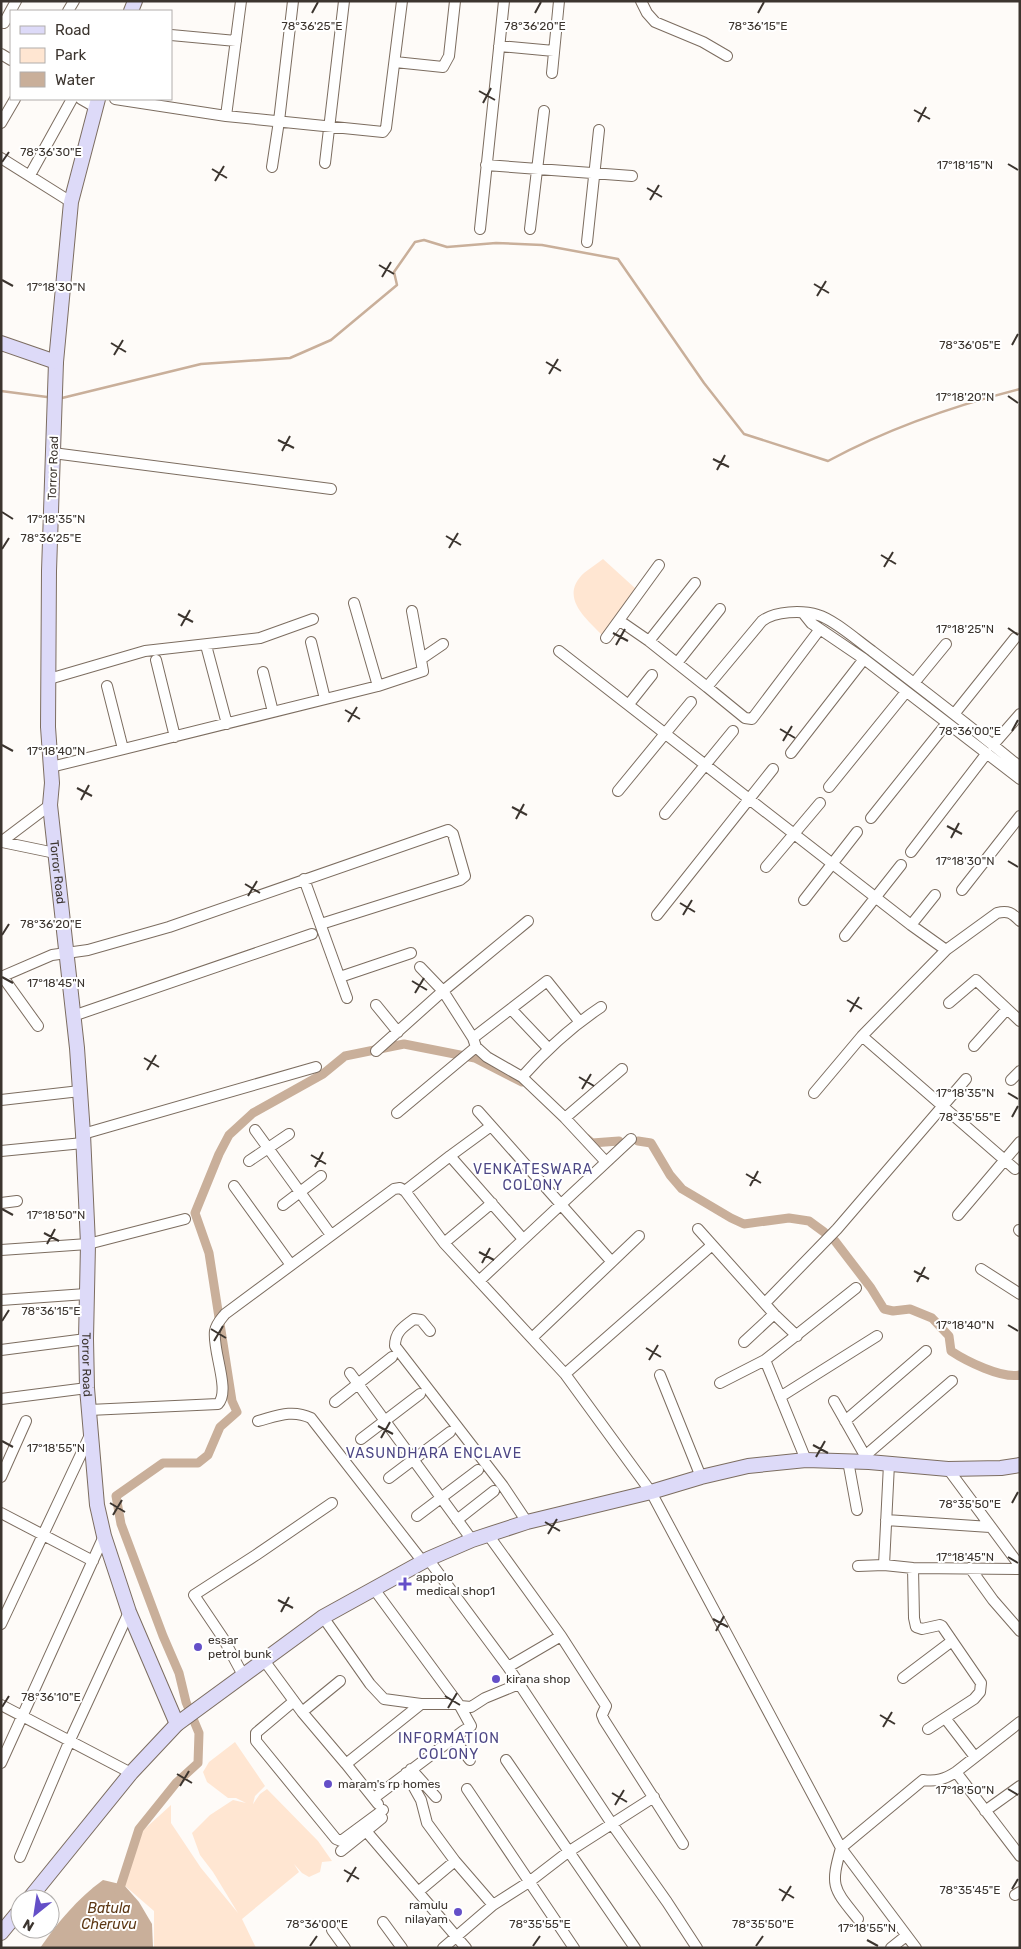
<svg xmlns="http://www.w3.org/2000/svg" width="1021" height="1949" font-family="Rubik,sans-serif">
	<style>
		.green { fill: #ffe6d2 }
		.water { fill: #c9af9a }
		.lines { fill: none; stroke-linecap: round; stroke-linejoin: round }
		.stream { stroke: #c9af9a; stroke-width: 2.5 }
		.canal { stroke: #c9af9a; stroke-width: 9 }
		.street-casing { stroke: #7c6d60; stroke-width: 12 }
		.secondary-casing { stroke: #7c6d60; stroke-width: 16 }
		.street { stroke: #fff; stroke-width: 10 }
		.secondary { stroke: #dddaf8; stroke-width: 14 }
		.ticks { fill: none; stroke: #3c352f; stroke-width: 2 }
		.poi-dot { fill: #644fc8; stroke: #fff; stroke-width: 2 }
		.labels { text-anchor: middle; stroke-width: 4; stroke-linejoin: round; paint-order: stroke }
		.street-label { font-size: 12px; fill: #3c352f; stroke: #fff }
		.poi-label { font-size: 12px; fill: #3c352f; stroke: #fff; text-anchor: start }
		.neighbourhood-label { font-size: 14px; letter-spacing: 1px; fill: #4d4785; stroke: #fff }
		.water-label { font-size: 14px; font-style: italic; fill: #5c3714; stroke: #fff }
		.ticks-label { font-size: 12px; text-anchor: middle; fill: #3c352f; stroke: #fff; stroke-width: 4; stroke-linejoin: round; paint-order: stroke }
	</style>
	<rect width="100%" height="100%" fill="#fefbf8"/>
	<path class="green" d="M603 559 636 589 603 636C587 619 558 597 584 573 590 568 597 564 603 559Z
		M235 1742 265 1786 255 1796 253 1804 260 1794 267 1789 318 1841 332 1861 322 1862 320 1872 309 1877 302 1873 294 1864 299 1872 242 1919 256 1948H154V1911L124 1885 137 1836 171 1805V1823L201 1868 238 1913 213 1872 200 1855 192 1833 210 1815 233 1800 246 1803 236 1798H228L207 1782 203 1772 209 1762Z"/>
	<path class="water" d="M103 1880 124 1885 139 1902 152 1924 153 1948H40C58 1922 77 1899 103 1880Z"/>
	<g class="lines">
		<path class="stream" d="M1 391 47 397
			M62 398 201 364 290 358 331 340 397 285 394 272 415 242 424 240 447 247 496 243 542 245 618 259 704 383 744 434 828 461C889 428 953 406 1020 389"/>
		<path class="canal" d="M586 1138 592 1143 619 1141
			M638 1141 651 1143 670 1175 682 1189 731 1218 744 1224 789 1218 809 1221 824 1232
			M835 1241 871 1288 884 1309 893 1311 910 1309 932 1318 949 1336 951 1351C966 1361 1002 1379 1020 1375
			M119 1891 139 1829 176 1783 198 1763 199 1733 186 1702 179 1673 163 1636 121 1524 116 1496 163 1463H198L208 1455 220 1427 237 1412 232 1401 209 1253 195 1213 219 1154 229 1135 253 1113 323 1074 345 1056 404 1044 475 1058 522 1082"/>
		<g class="street-casing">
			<path id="street" d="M641 1 647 13 655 22 703 42 727 56
				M68 11 74 1
				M4 23 16 1
				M171 35 236 41
				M499 46 554 51
				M1 54 11 60
				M395 62 443 67 449 56 455 1
				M552 73 559 1
				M81 99 95 107
				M115 99 226 116 383 132 386 128 402 1
				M226 116 241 1
				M1 123 15 99
				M1 158 71 202
				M325 163 344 1
				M486 165 632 176
				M272 167 279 121 293 1
				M30 175 72 99
				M480 229 504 1
				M530 229 544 111
				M587 242 599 130
				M53 453 331 489
				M354 603 378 686
				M803 613 811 623 864 659 1020 779
				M620 621 649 641 707 687 762 621C775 611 802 610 818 615 833 619 858 641 872 651 922 689 971 727 1020 767
				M606 638 659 565
				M649 641 695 583
				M311 642 325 699
				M207 649 227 724
				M559 651 911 925 946 950 997 913C1008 910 1012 913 1020 921
				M421 659 443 644
				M156 660 175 737
				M677 663 720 609
				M263 672 273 712
				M49 679 145 651 260 638 313 619
				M914 683 946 644
				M107 686 123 749
				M707 687 745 718 752 719 820 629
				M629 704 652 675
				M955 713 1015 638
				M993 745 1020 714
				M791 753 864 659
				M51 767 378 686 423 671 412 611
				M829 787 906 692
				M618 791 691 702
				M665 814 733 731
				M871 818 947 723
				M1 842 50 805
				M2 842 55 853
				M911 852 987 753
				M766 867 820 803
				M304 879 347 998
				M962 890 1020 816
				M804 900 857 832
				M657 915 773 769
				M911 925 935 895
				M845 936 901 865
				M420 967 443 991 473 1038 476 1047 487 1057 522 1077 565 1118 606 1162
				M2 976 38 1026
				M1 977 52 955 88 950 169 927 448 830 453 834 465 876 460 880 321 924
				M340 977 411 953
				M949 1003 976 980 1020 1021
				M376 1005 398 1032
				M511 1009 548 1048
				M73 1016 312 934
				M862 1036 1015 1169
				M473 1038 547 981 579 1021
				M974 1046 1007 1009
				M376 1051 443 991 528 921
				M522 1077C546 1050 571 1027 601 1007
				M1011 1080 1020 1071
				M814 1093 862 1036 946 950
				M1 1100 80 1091
				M478 1111 611 1261
				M397 1113 476 1047
				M565 1118 622 1069
				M491 1126 450 1156 523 1239
				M255 1130 331 1235
				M83 1134 316 1067
				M1 1151 83 1143
				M249 1161 289 1134
				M234 1186 291 1265
				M405 1191 450 1156
				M1 1203 17 1201
				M283 1205 321 1176
				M958 1215 1020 1142
				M698 1229 774 1314 797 1336
				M1019 1230 1020 1231
				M444 1243 492 1203
				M1 1250 88 1244 185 1219
				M981 1269 1020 1294
				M479 1281 631 1139
				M1 1300 86 1294
				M765 1303 837 1229 966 1079
				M430 1331 421 1320 414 1319C403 1327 395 1332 395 1346L503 1486 527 1522
				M532 1338 639 1236
				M744 1342 774 1314
				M1 1350 86 1339
				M765 1360 806 1460
				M350 1373 472 1540
				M565 1374 711 1246
				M660 1375 701 1477
				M720 1383 765 1360 856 1288
				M780 1397 877 1336
				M1 1399 87 1388
				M834 1401 868 1461
				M335 1402 392 1357
				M89 1410 218 1404C231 1391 212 1350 215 1331 216 1324 221 1319 225 1314L394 1189 400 1188 405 1191 444 1243 565 1374 651 1492 841 1848 916 1948
				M258 1421C277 1416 292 1409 311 1418L423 1562
				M845 1421 926 1351
				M361 1439 420 1394
				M866 1455 952 1381
				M848 1461 857 1510
				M948 1469 1020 1566
				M1 1477 26 1421
				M389 1478 450 1432
				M1 1513 93 1561
				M417 1516 478 1470
				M457 1520 494 1491
				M886 1520 990 1527
				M489 1536 561 1636 508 1667
				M428 1559 508 1667 612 1824 667 1902 697 1948
				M884 1565 889 1464
				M858 1566 884 1565 913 1568 1020 1569
				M913 1568 914 1618 916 1627 922 1629 940 1625 942 1626 981 1683 980 1692 974 1699 928 1729
				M970 1568 993 1600 1020 1631
				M323 1617 370 1684 384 1699 421 1704H458
				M1 1624 90 1435
				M561 1636 606 1706 602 1715 604 1720 683 1844
				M263 1659 302 1712 346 1764 421 1704
				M243 1675 223 1638 194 1595 256 1555 332 1503
				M903 1678 952 1641
				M294 1701 256 1733V1741L336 1839 341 1841 383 1810
				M1 1705 131 1773
				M460 1706 471 1707 485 1698 519 1684
				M302 1712 340 1681
				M945 1718 975 1757
				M453 1738 470 1760
				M506 1760 635 1948
				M1 1763 104 1536
				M346 1764 378 1804
				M411 1769 436 1797
				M956 1772 1020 1856
				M406 1773 421 1800 427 1823 455 1861 493 1905
				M467 1789 574 1948
				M374 1798 463 1731 471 1726 460 1706 374 1589
				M985 1811 1020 1786
				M382 1818 366 1831 466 1948
				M341 1851 366 1831
				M20 1857 70 1740 129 1612
				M418 1892 455 1861
				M1015 1895 1020 1892
				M858 1919C833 1888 830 1887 841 1848L923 1780C936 1782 945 1779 956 1772L1020 1722
				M383 1922 402 1948
				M332 1930 345 1948
				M443 1948 493 1905 529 1882 568 1852 654 1797
				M891 1948 906 1936"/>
		</g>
		<g class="secondary-casing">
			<g id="secondary">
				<path d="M131 11 135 1"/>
				<path id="s1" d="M98 99 71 202 56 362 49 571 48 727 52 783 50 805 77 1048 83 1134 88 1244 86 1339 87 1388 97 1505 104 1536 129 1612 177 1724"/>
				<path d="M1 343 56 362"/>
				<path d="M29 1899 131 1773 177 1724 323 1617 428 1559 472 1540 527 1522 651 1492 701 1477 748 1466 806 1460 869 1462 948 1469 1001 1468 1020 1465"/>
				<path d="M1 1933 20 1910"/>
			</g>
		</g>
		<use href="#street" class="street"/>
		<use href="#secondary" class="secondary"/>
	</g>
	<path class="ticks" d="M312 13 318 2M535 13 541 2M758 13 764 2M479 91 495 100M483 103 491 88M914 110 930 119M918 122 926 107M2 162 9 152M1008 164 1018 170M212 169 227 178M215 181 224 166M647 188 662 197M650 200 659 185M379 265 394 274M382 277 391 262M2 280 13 286M814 284 829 293M817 296 826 281M111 343 126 352M1012 345 1018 334M114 355 123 340M546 362 561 371M549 374 558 359M1008 396 1018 403M278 440 294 448M282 451 290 436M713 459 729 467M717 470 725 455M2 512 13 519M446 536 461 545M449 548 458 533M2 549 9 538M881 555 896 564M884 567 893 552M178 614 193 622M181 626 190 610M1008 628 1018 635M613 633 628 641M616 645 625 629M345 710 360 719M348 722 357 707M780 729 795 738M1012 731 1018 720M783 741 792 726M2 745 13 751M77 788 92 796M81 800 89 785M512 807 527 815M516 819 524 804M947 826 962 834M951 838 959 823M1008 861 1018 867M245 884 260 893M248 896 257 881M680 903 695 912M683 915 692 900M2 935 9 924M2 977 13 983M412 981 427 990M415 993 424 978M847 1000 862 1009M850 1012 859 997M144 1058 159 1067M147 1070 156 1055M579 1077 594 1086M582 1089 591 1074M1008 1093 1018 1099M1012 1117 1018 1106M311 1155 326 1164M315 1167 323 1152M746 1174 761 1183M750 1186 758 1171M2 1209 13 1215M44 1233 59 1241M47 1244 55 1229M479 1252 494 1260M482 1263 490 1248M914 1271 929 1279M917 1282 925 1267M2 1321 9 1310M1008 1325 1018 1331M211 1329 226 1338M214 1341 223 1326M646 1348 661 1357M649 1360 658 1345M378 1426 393 1434M381 1438 390 1422M2 1441 13 1447M813 1445 828 1453M816 1457 825 1441M110 1503 125 1512M1012 1503 1018 1492M113 1515 122 1500M545 1522 560 1531M548 1534 557 1519M1008 1557 1018 1563M278 1600 293 1608M281 1612 289 1597M713 1619 728 1627M716 1631 724 1616M445 1696 460 1705M2 1707 9 1696M448 1708 457 1693M880 1715 895 1724M883 1727 892 1712M177 1774 192 1783M180 1786 189 1771M1008 1789 1018 1795M612 1793 627 1802M615 1805 624 1790M344 1870 359 1879M347 1882 356 1867M779 1889 794 1898M1012 1889 1018 1879M782 1901 791 1886M867 1940 878 1946M310 1946 317 1936M533 1946 540 1936M756 1946 763 1936"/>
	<g class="poi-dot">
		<path d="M402.5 1576.5h5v5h5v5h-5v5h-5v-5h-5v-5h5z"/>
		<circle cx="198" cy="1647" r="5"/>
		<circle cx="496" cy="1679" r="5"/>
		<circle cx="328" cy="1784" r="5"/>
		<circle cx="458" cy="1912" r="5"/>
	</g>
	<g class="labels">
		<g class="street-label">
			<text transform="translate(53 468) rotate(-88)" y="4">Torror Road</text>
			<text dy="4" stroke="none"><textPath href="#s1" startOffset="778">Torror Road</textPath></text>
			<text dy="4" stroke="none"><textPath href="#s1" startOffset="1272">Torror Road</textPath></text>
		</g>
		<g class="poi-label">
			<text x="416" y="1581">appolo<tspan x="416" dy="14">medical shop1</tspan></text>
			<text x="208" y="1644">essar<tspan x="208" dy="14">petrol bunk</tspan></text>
			<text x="506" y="1683">kirana shop</text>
			<text x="338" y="1788">maram's rp homes</text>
			<text x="448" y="1909" text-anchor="end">ramulu<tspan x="448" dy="14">nilayam</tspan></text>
		</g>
		<g class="neighbourhood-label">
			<text x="533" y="1174">VENKATESWARA<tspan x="533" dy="16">COLONY</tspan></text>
			<text x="434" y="1458">VASUNDHARA ENCLAVE</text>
			<text x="449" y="1743">INFORMATION<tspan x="449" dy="16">COLONY</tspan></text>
		</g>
		<g class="water-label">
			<text x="109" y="1913">Batula<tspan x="109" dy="16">Cheruvu</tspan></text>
		</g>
	</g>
	<g class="ticks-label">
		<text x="312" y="30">78°36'25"E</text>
		<text x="535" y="30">78°36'20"E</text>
		<text x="758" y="30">78°36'15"E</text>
		<text x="51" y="156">78°36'30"E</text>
		<text x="965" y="169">17°18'15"N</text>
		<text x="56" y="291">17°18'30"N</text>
		<text x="970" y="349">78°36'05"E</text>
		<text x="965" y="401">17°18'20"N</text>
		<text x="56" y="523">17°18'35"N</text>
		<text x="51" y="542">78°36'25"E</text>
		<text x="965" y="633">17°18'25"N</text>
		<text x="970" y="735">78°36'00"E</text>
		<text x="56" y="755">17°18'40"N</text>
		<text x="965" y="865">17°18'30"N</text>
		<text x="51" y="928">78°36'20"E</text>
		<text x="56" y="987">17°18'45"N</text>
		<text x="965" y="1097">17°18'35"N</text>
		<text x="970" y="1121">78°35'55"E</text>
		<text x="56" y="1219">17°18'50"N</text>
		<text x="51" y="1315">78°36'15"E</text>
		<text x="965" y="1329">17°18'40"N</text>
		<text x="56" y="1452">17°18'55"N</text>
		<text x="970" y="1508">78°35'50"E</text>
		<text x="965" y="1561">17°18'45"N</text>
		<text x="51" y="1701">78°36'10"E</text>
		<text x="965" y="1794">17°18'50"N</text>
		<text x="970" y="1894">78°35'45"E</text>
		<text x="317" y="1928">78°36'00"E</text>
		<text x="540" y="1928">78°35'55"E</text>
		<text x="763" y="1928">78°35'50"E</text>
		<text x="867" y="1932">17°18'55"N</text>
	</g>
	<rect width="1021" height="1949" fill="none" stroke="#3c352f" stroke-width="5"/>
	<rect x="10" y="10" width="162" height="90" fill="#ffffff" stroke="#b1aeac"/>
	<rect x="20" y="26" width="25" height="8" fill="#dddaf8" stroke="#b1aeac"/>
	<text x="55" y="35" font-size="15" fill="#3c352f">Road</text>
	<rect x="20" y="48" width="25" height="15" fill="#ffe6d2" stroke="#b1aeac"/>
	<text x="55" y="60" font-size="15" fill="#3c352f">Park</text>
	<rect x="20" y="72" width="25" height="15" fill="#c9af9a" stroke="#b1aeac"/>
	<text x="55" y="85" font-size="15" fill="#3c352f">Water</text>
	<g transform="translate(35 1914) rotate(210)"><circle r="24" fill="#ffffff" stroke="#b1aeac"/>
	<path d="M0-4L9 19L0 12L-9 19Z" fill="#644fc8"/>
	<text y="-8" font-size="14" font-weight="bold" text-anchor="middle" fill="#3c352f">N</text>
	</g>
</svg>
